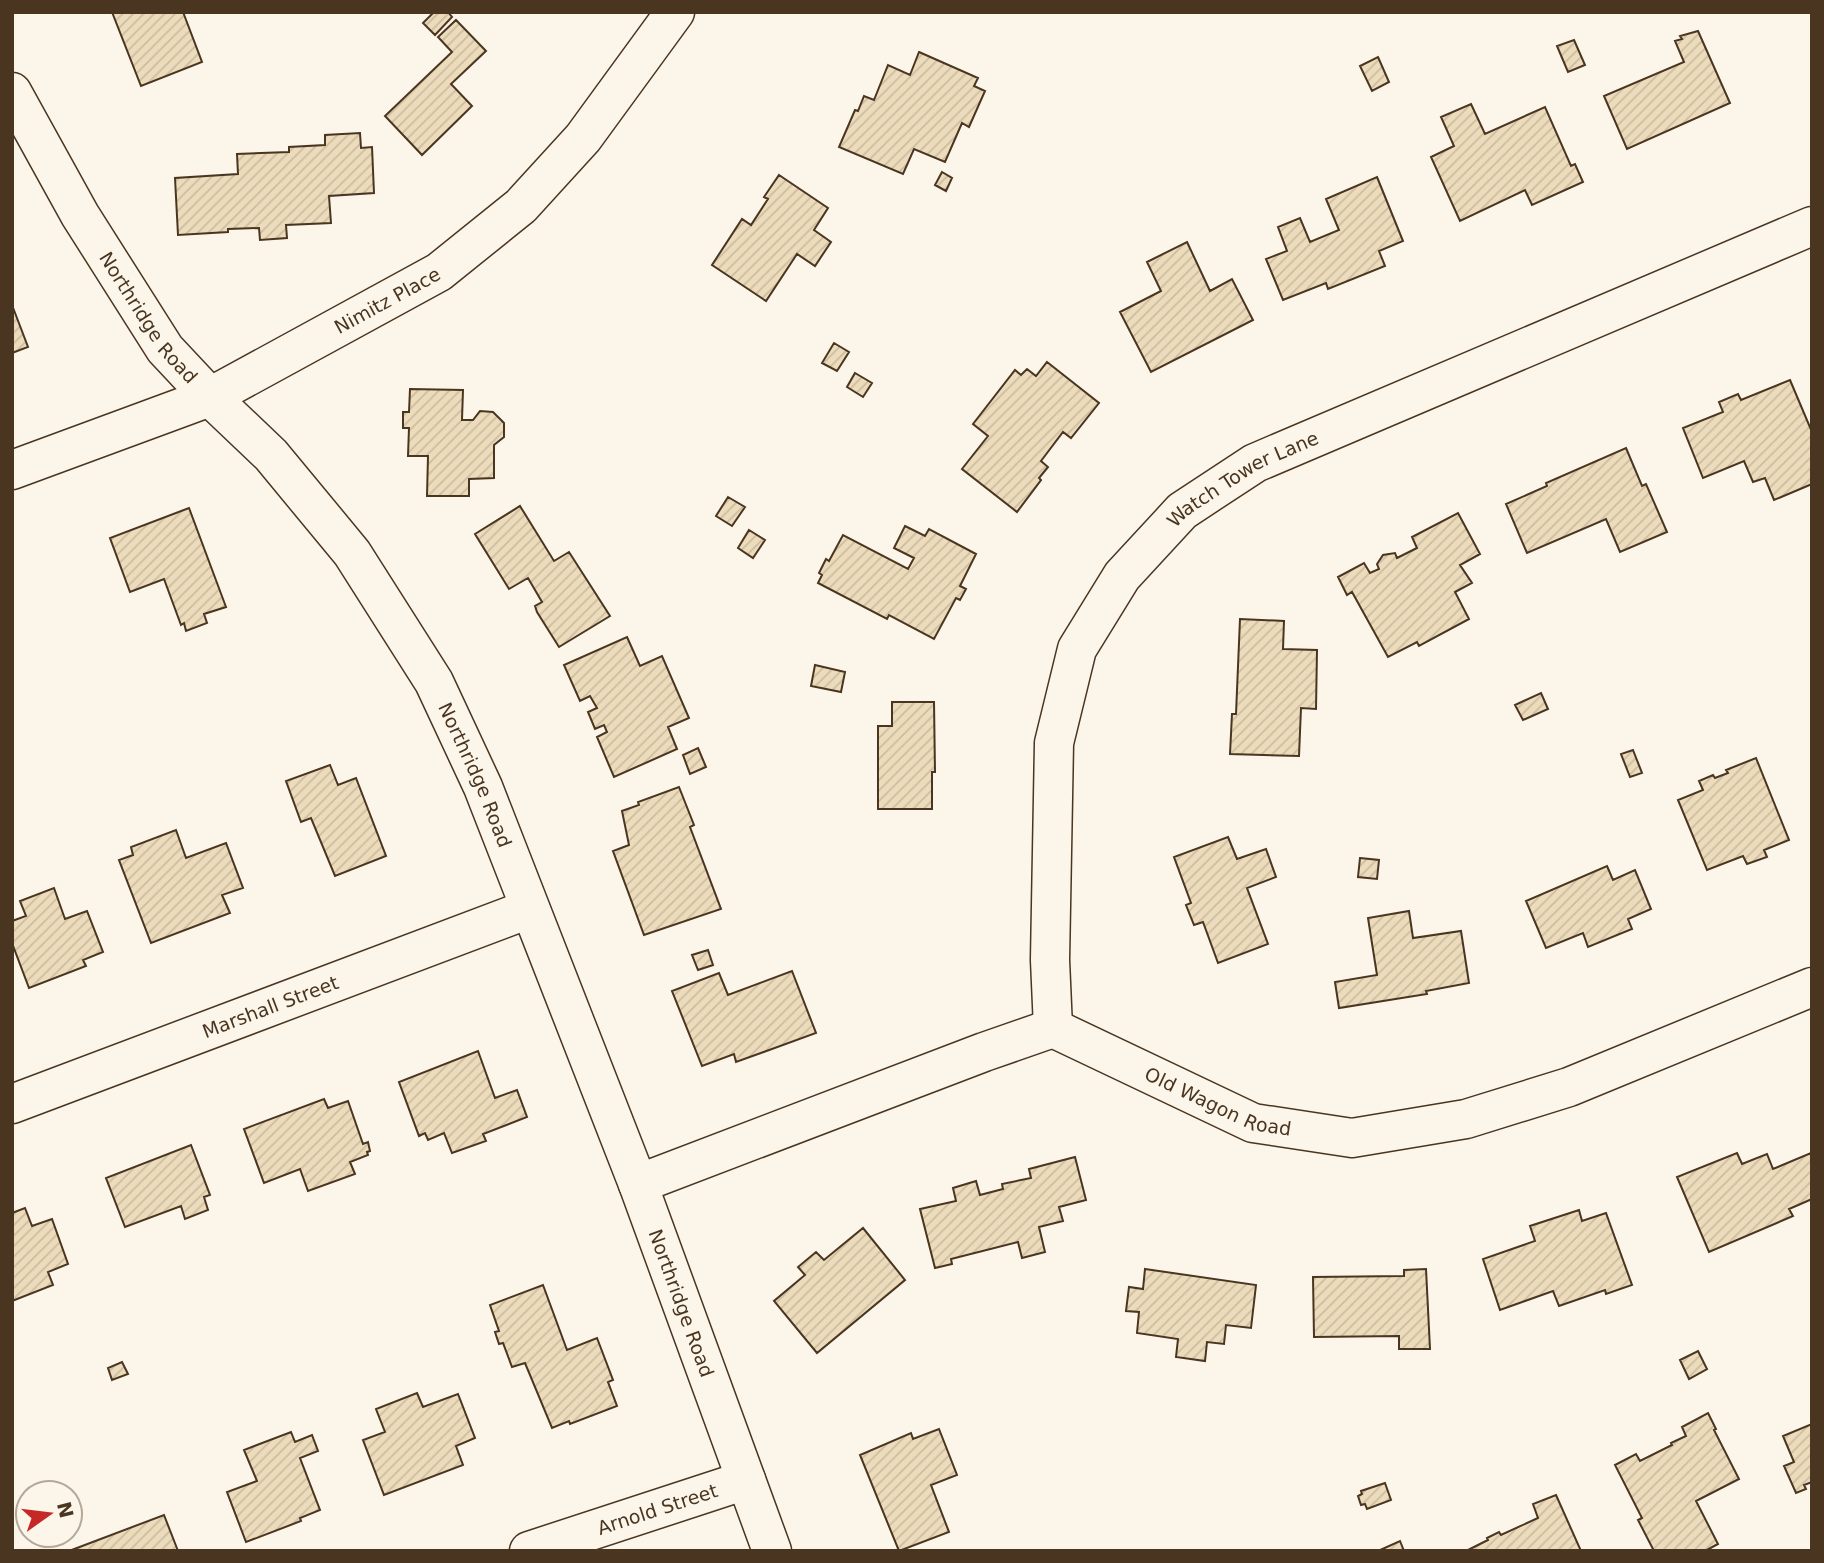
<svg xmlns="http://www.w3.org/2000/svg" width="1824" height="1563" font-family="'DejaVu Sans',sans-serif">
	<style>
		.building { fill: url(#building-hatch); stroke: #4a3520; stroke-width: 2 }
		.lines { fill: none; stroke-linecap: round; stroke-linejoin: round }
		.street-casing { stroke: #4a3520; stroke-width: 41 }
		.street { stroke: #fbf6e9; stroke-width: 38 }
		.labels { text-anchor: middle; stroke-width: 5; stroke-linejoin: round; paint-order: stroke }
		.street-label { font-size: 19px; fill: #4a3520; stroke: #fbf6e9 }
	</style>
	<defs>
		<pattern id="building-hatch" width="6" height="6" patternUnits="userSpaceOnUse" patternTransform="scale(1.75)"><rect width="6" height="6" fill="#ecdcbc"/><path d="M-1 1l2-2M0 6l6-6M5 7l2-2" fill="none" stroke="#ccbda1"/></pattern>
	</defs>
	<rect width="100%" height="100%" fill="#fbf6e9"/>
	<path class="building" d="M112 12H183L202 62 141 86Z
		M434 12H448L452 17 435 35 423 23Z
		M456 20 486 51 451 84 472 106 422 155 385 116 452 52 438 37Z
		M1698 31 1730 103 1627 149 1604 96 1684 62 1675 41 1682 39 1680 36Z
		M1574 40 1585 65 1568 72 1557 46Z
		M919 52 978 78 974 86 985 91 969 127 962 123 945 162 914 149 903 174 839 147 855 110 858 111 864 96 874 100 888 65 910 75Z
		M1378 57 1389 82 1372 91 1360 66Z
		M1471 104 1485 134 1545 107 1571 166 1575 164 1583 182 1532 205 1525 190 1460 221 1431 157 1454 146 1441 117Z
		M360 133 361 148 372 147 374 193 329 196 331 223 286 225 287 238 260 240 259 228 228 229V232L178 235 175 178 238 174 237 154 289 152V147L325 145V135Z
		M942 172 952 178 946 191 935 185Z
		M779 175 828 208 814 230 831 242 815 266 797 254 766 301 712 265 742 219 751 225 768 199 764 197Z
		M1377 177 1403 241 1379 251 1385 266 1328 289 1326 283 1283 300 1266 259 1287 251 1278 227 1300 218 1310 242 1339 230 1326 199Z
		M1187 242 1210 291 1232 279 1253 320 1151 372 1120 312 1161 291 1147 262Z
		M12 305 28 347 12 353Z
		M834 343 849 352 837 371 822 363Z
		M1047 362 1099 403 1071 438 1063 432 1041 461 1048 467 1039 478 1041 480 1017 512 962 469 988 436 973 424 1015 370 1021 375 1027 369 1036 376Z
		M855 373 872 383 863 397 847 387Z
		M1790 380 1812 432V484L1774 500 1765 478 1753 482 1744 461 1703 478 1683 428 1723 412 1719 402 1738 394 1741 400Z
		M410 389 463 390 462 420H473L480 411 493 412 504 423V437L494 445V478L469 479V496H427L428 456H408L409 428H403V412H409Z
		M1626 448 1642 486 1646 484 1667 532 1620 552 1606 519 1527 553 1506 504 1547 486 1546 483Z
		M728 497 745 507 732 526 716 516Z
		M520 506 554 561 569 552 610 616 559 647 537 612 535 606 542 602 528 578 509 589 475 534Z
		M189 508 226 607 204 614 207 623 186 631 184 623 181 625 164 579 130 592 110 538Z
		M1458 513 1480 554 1460 565 1472 583 1455 592 1469 619 1419 646 1417 642 1388 657 1352 592 1347 595 1338 577 1364 563 1370 573 1379 569 1377 564 1383 555 1395 553 1397 558 1417 548 1412 537Z
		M905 526 925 536 929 529 976 554 960 586 966 589 960 600 956 598 934 639 889 615 887 619 818 583 822 575 819 573 826 559 829 561 843 535 908 569 914 558 894 548Z
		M749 530 765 540 753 558 738 548Z
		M1240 619 1284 621 1283 649 1317 650 1316 709 1301 708 1299 756 1230 754 1232 714H1236Z
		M627 637 640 666 662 656 689 718 668 727 677 749 614 777 597 737 607 732 604 725 595 729 588 712 597 708 590 696 580 701 564 665Z
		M815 665 845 672 841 692 811 686Z
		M1541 693 1548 709 1523 720 1515 705Z
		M892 702H934L935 772H932V809H878V726H892Z
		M698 748 706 767 690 774 683 755Z
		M1633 750 1642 773 1630 777 1621 754Z
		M1756 758 1789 840 1764 850 1767 857 1747 864 1743 856 1707 870 1678 800 1703 790 1699 781 1713 775 1715 778 1728 773 1726 770Z
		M330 765 338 785 356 778 386 856 335 876 311 818 301 822 286 781Z
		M679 787 694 825 690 827 721 909 644 935 613 851 629 845 622 811 639 805 638 802Z
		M176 830 186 858 226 843 243 888 222 895 230 913 151 943 119 860 133 855 131 847Z
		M1228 837 1237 859 1266 849 1276 877 1247 888 1268 944 1218 963 1203 922 1194 925 1186 905 1191 903 1174 857Z
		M1360 858 1379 860 1377 879 1358 877Z
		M1607 866 1613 880 1635 870 1651 909 1628 919 1632 929 1588 947 1583 933 1546 948 1526 901Z
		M54 888 65 919 87 911 103 952 83 960 86 966 29 988 12 943V921L26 916 20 901Z
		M1409 911 1413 938 1461 931 1469 983 1426 991 1427 994 1339 1008 1335 982 1377 975 1368 918Z
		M708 950 713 965 698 970 692 955Z
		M792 971 816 1033 736 1062 734 1054 702 1066 672 991 719 973 728 995Z
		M478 1051 495 1098 517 1090 527 1117 483 1134 486 1141 452 1153 444 1133 428 1140 425 1133 419 1136 399 1082Z
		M324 1099 328 1108 348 1101 363 1144 368 1142 370 1151 367 1152 368 1155 350 1162 355 1174 308 1191 300 1169 264 1183 244 1129Z
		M191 1145 210 1195 204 1197 208 1210 185 1219 181 1206 125 1227 106 1178Z
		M1737 1153 1742 1164 1767 1154 1773 1169 1811 1153 1812 1199 1789 1209 1793 1216 1709 1252 1677 1177Z
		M1075 1157 1086 1200 1059 1207 1063 1221 1039 1227 1045 1252 1022 1258 1018 1242 951 1259 952 1264 935 1268 920 1209 956 1201 953 1188 976 1181 980 1195 1003 1189 1002 1184 1031 1178 1029 1169Z
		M25 1208 32 1226 52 1219 68 1264 48 1272 53 1285 12 1301V1213Z
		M1579 1210 1582 1221 1606 1213 1632 1285 1606 1294 1605 1290 1559 1306 1553 1291 1500 1310 1483 1259 1535 1241 1530 1226Z
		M863 1228 905 1280 817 1353 774 1301 805 1275 798 1267 816 1252 824 1260Z
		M1145 1269 1256 1285 1251 1328 1226 1325 1224 1344 1207 1342 1205 1361 1176 1357 1178 1339 1137 1333 1139 1312 1126 1311 1129 1287 1143 1289Z
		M1426 1269 1430 1349H1399V1336L1314 1337 1313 1277 1404 1276V1270Z
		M543 1285 567 1350 597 1338 613 1380 608 1382 617 1406 570 1424 569 1421 552 1428 525 1363 512 1367 503 1343 499 1344 495 1332 499 1331 490 1305Z
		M1698 1351 1707 1369 1689 1379 1680 1360Z
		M122 1362 128 1374 112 1380 108 1368Z
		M417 1393 423 1407 458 1394 475 1438 456 1446 463 1465 384 1495 363 1440 385 1432 376 1409Z
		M1708 1413 1716 1429 1714 1430 1739 1479 1696 1501 1718 1544 1705 1551H1654L1638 1520 1642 1518 1615 1465 1636 1454 1640 1461 1672 1445 1671 1443 1686 1436 1682 1427Z
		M1812 1424V1482L1804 1485 1806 1489 1796 1493 1784 1466 1794 1462 1783 1436Z
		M939 1429 957 1475 931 1485 949 1532 899 1551 860 1455 911 1433 913 1439Z
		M291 1432 295 1442 312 1435 318 1451 300 1458 320 1510 300 1518 301 1521 246 1542 227 1492 257 1481 244 1450Z
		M1385 1483 1391 1500 1367 1509 1365 1504 1361 1505 1358 1496 1362 1494 1361 1491Z
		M1556 1495 1581 1551H1466L1488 1540 1487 1538 1499 1532 1501 1535 1538 1518 1533 1504Z
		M164 1515 178 1551H69Z
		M1400 1541 1404 1551H1378Z"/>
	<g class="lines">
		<g class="street-casing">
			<g id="street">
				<path id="s1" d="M12 92 80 215 165 349 210 397 271 455 352 553 434 682 483 787 638 1184 772 1551"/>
				<path id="s2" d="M12 470 210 397 439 272 521 206 583 138 675 12"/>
				<path id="s3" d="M1053 1028 1050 960 1054 743 1077 649 1122 576 1182 511 1255 463 1812 226"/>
				<path id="s4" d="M12 1104 529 909"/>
				<path id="s5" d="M638 1184 984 1052 1053 1028 1253 1123 1352 1138 1466 1119 1569 1087 1812 987"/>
				<path id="s6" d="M529 1551 746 1480"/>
			</g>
		</g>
		<use href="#street" class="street"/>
	</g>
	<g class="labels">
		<g class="street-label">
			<text dy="7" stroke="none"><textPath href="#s2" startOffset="413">Nimitz Place</textPath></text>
			<text dy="7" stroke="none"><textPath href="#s1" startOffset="264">Northridge Road</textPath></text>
			<text dy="7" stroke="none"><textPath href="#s3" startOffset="625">Watch Tower Lane</textPath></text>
			<text dy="7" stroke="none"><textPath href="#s1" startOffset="831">Northridge Road</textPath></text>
			<text dy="7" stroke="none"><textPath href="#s4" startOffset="276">Marshall Street</textPath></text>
			<text dy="7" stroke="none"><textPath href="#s5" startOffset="625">Old Wagon Road</textPath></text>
			<text dy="7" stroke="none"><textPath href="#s1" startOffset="1398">Northridge Road</textPath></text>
			<text dy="7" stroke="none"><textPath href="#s6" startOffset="135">Arnold Street</textPath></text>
		</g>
	</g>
	<rect width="1824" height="1563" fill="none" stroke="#4a3520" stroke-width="28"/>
	<g transform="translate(49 1514) rotate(76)"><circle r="33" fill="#fbf6e9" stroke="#b4a999" stroke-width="2"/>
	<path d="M0-5L12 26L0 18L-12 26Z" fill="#c62828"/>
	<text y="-10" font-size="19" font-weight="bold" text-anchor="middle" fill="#4a3520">N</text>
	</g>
</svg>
